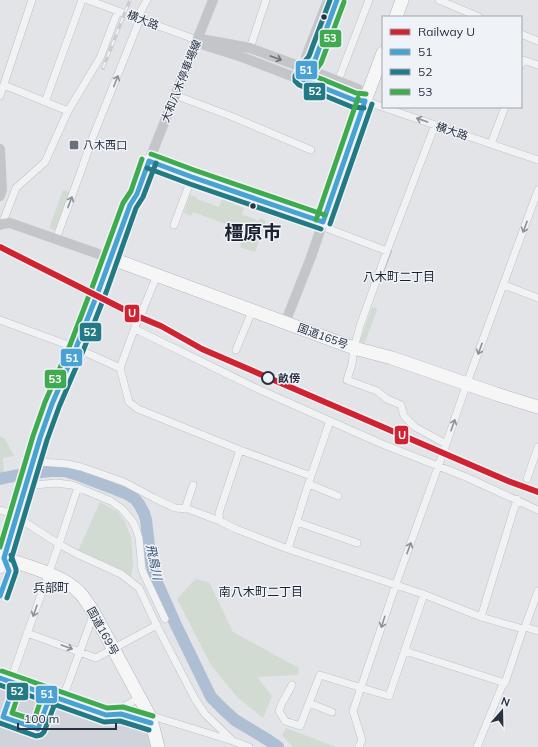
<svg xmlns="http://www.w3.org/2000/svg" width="538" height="747" font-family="Mulish,'Noto Sans JP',sans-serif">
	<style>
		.built { fill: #d0d3da }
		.green { fill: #d2dbd2 }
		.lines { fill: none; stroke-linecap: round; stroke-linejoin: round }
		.stream { stroke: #afbfd3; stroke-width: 2 }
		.river { stroke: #afbfd3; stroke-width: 12 }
		.street-casing { stroke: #c0c2c5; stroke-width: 8 }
		.highway-casing { stroke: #b4b7bc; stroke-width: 14 }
		.street { stroke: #f1f2f4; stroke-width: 7 }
		.secondary { stroke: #c3c5c9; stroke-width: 10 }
		.highway { stroke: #f6f6f6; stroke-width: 13 }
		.rail-casing { stroke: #cacccf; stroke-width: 3.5 }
		.rail { stroke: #eff2f7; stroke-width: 2; stroke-dasharray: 6; stroke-linecap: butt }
		.bus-1-casing { stroke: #eff2f7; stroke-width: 8 }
		.bus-2-casing { stroke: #eff2f7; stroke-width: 8 }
		.bus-3-casing { stroke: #eff2f7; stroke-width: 8 }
		.bus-1 { stroke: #48a3d4; stroke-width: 5 }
		.bus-2 { stroke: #237a84; stroke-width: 5 }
		.bus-3 { stroke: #3faa4e; stroke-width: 5 }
		.rail-1-casing { stroke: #eff2f7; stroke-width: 9 }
		.rail-1 { stroke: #d02332; stroke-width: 6 }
		.oneway { stroke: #6e737e }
		.oneway2 { stroke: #8c919a }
		.bus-dot { fill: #283041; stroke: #eff2f7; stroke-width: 1.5 }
		.poi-dot { fill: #696f7b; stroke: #eff2f7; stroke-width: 1.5 }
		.stop-dot { fill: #eff2f7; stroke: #283041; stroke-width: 2 }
		.labels { text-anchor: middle; stroke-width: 3; stroke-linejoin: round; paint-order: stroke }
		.street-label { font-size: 11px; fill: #283041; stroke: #eff2f7 }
		.poi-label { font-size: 11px; fill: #283041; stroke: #eff2f7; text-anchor: start }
		.stop-label { font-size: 11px; font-weight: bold; fill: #283041; stroke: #eff2f7; text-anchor: start }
		.neighbourhood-label { font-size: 12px; fill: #1a2132; stroke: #eff2f7 }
		.water-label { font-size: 12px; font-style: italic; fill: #314c76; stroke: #eff2f7 }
		.town-label { font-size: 19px; font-weight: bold; fill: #1a2132; stroke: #eff2f7 }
		.line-badge { stroke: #eff2f7; stroke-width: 1.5 }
		.badge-label { font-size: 11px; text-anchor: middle; font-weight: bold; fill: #fff }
	</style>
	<rect width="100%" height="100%" fill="#e2e4e7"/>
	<path class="built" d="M0 678 116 719 123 720 146 728 151 747H0Z"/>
	<path class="green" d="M63 190 70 192 57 231 49 228Z
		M190 195 198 198 197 199 219 207 222 199 235 204V205L244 208 242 214 259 221 260 218 266 221 255 252 240 247 245 231 193 212 191 216 184 213Z
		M375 307 377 310 365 342 363 343 360 341 371 310 372 308Z
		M0 436 5 439 14 456 3 458 4 473H0Z
		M100 502 118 512 125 522 131 537 133 564 131 577 78 551Z
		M195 579 209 582 233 632 299 668 298 675 257 677 272 696 263 718 237 697 211 665 177 599Z
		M286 728 336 747H293L282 735Z"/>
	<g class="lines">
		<path class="stream" d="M379 283 391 251"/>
		<path class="river" d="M0 479 18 475 50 471H65L75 474 112 488 127 494 135 499 139 504 144 513 146 520 151 563 155 578 175 623 211 697 225 711 235 720 268 740 278 747"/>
		<g class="street-casing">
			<path id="street" d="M88 0 197 40
				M439 0 479 17
				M137 18 147 0
				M521 34 538 41
				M250 48 266 0
				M521 65 523 60 538 65
				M307 69 315 60 337 0
				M338 81 369 0
				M4 85 68 111 100 58 118 11
				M175 95 233 117 311 150
				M0 96 32 0
				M365 101 538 160
				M45 102 82 0
				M435 125 388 248 360 326 354 348 352 364 347 380 377 391 387 399 401 405 404 416 415 427 446 444
				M491 144 505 107
				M2 224 16 188 45 162 68 111
				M174 225 192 177
				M321 226 387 251
				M56 239 81 171 92 139 140 19
				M504 285 538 298
				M142 312 157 275
				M138 319 120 368 129 402 138 409 240 450 311 476
				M0 320 76 348 120 368
				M135 329 258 389 330 421
				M236 350 252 311
				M240 450 219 513 220 521 236 529 288 549 423 594 481 617 523 629 525 627 538 631
				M33 460 40 462 68 464 81 467 124 482 154 498 175 508 188 509 220 521
				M527 479 538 447
				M27 483 35 485 56 483 72 485 111 501 122 509 133 522 136 529 139 538 142 570 165 619
				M309 484 338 496
				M185 509 193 485
				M0 510 7 512 17 517 59 544 75 553 121 574 139 588 157 626 195 699 205 714 233 741
				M297 522 357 543
				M288 549 311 476 330 421 382 444 466 477 538 510
				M0 596 9 571 4 558
				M481 617 517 499
				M525 627 538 591
				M27 633 96 658 157 625
				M405 651 505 683
				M10 682 59 544 78 487
				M292 685 282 703 279 711 285 721 300 726 320 675 362 688 389 696 424 594
				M62 700 94 613
				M309 703 332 712
				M115 714 123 707 139 698
				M149 715 233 741 249 747
				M359 747 362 740 353 711 396 584 443 453 467 383 538 190
				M477 747 502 686 505 683 523 629"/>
		</g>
		<g class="highway-casing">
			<path id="highway" d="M396 17 402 0
				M110 258 354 348 392 358 496 394 538 407
				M4 558C26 566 63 575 79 592 85 598 89 606 94 613L149 715 153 727 158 747
				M0 567 17 517 40 438 52 404 76 348 100 287 130 205 137 194 149 161 192 177 323 222 360 114 365 101 383 53"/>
		</g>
		<use href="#street" class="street"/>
		<path class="secondary" d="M197 40H207L250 48 307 69 358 89 365 101
			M204 45 242 57 354 100 365 101
			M305 74 307 69 306 57 328 0
			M0 149 2 190 0 196
			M149 161 213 0
			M0 225 2 224 10 223 110 258
			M285 323 311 257 323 222
			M0 678 106 715 121 714 142 721 151 723"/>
		<use href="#highway" class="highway"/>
		<g class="rail-casing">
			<path id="rail" d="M103 68 130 0"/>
		</g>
		<use href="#rail" class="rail"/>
		<g class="bus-1-casing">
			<path id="bus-1" d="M337 0 315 60 307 69 302 79 354 100 365 101
				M149 161 192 177 323 222
				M323 222 365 101
				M4 558 40 438 52 404 76 348 100 287 130 205 137 194 149 161
				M0 596 9 571 4 558
				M0 678 106 715 121 714 151 723
				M11 694 3 717 38 729 50 696"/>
		</g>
		<g class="bus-2-casing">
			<path id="bus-2" d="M330 0 309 56 301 66 295 76V81L299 85 352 107 364 108
				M147 168 190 184 321 229
				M330 224 372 104
				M11 560 47 440 59 407 83 351 107 290 136 208 143 197 156 163
				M7 598 16 572V569L11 555
				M0 685 104 722 120 721 149 730
				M0 723 36 736 41 735 44 732 57 698"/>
		</g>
		<g class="bus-3-casing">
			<path id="bus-3" d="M344 2 321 63 312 75 356 93 366 94
				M151 154 194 170 325 215
				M316 220 358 98
				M0 547 33 436 45 402 70 345 93 285 123 203 131 191 142 159
				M2 671 107 708 123 707 153 716
				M18 696 12 713 34 720 43 694"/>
		</g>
		<use href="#bus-1" class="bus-1"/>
		<use href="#bus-2" class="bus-2"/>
		<use href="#bus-3" class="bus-3"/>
		<g class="rail-1-casing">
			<path id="rail-1" d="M0 247 137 316 161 326 202 349 508 481 538 492"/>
		</g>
		<use href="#rail-1" class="rail-1"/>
	</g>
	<defs><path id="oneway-shaft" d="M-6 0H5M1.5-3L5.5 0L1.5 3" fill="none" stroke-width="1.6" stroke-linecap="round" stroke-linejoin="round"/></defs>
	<use class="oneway" href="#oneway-shaft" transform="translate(276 58) rotate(20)"/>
	<g class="oneway2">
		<use href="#oneway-shaft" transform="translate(116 81) rotate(-68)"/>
		<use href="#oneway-shaft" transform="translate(422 120) rotate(-161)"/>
		<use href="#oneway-shaft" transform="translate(70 202) rotate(-69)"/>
		<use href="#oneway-shaft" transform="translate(525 227) rotate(110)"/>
		<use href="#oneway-shaft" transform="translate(480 349) rotate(110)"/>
		<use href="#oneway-shaft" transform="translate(453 425) rotate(-71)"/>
		<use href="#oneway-shaft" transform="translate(409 548) rotate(-70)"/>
		<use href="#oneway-shaft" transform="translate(35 611) rotate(109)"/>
		<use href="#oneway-shaft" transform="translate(383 622) rotate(108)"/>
		<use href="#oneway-shaft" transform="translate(67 647) rotate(20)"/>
	</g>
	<g class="bus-dot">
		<circle cx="324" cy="17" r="3.5"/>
		<circle cx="253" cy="206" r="3.5"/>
	</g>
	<rect class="poi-dot" x="69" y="140" width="10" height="10" rx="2"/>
	<circle class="stop-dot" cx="268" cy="378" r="6"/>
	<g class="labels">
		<g class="street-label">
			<text transform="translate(143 20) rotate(21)" y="4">横大路</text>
			<text transform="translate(181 81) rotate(-68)" y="4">大和八木停車場線</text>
			<text transform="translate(452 131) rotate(19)" y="4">横大路</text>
			<text transform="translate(323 336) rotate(20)" y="4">国道165号</text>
			<text transform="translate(103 631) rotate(61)" y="4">国道169号</text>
		</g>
		<g class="poi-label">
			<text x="83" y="149">八木西口</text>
		</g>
		<g class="stop-label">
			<text x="278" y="382">畝傍</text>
		</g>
		<g class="neighbourhood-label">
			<text x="399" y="281">八木町二丁目</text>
			<text x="51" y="592">兵部町</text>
			<text x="261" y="596">南八木町二丁目</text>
		</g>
		<g class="water-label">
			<text transform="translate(154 562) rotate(78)" y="4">飛鳥川</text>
		</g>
		<g class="town-label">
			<text x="253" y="239">橿原市</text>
		</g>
	</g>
	<g class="line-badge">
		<rect x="319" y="29" width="23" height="19" rx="4" fill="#3faa4e"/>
		<rect x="295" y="60" width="23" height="20" rx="4" fill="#48a3d4"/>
		<rect x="303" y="82" width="23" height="19" rx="4" fill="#237a84"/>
		<rect x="124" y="304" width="16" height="19" rx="4" fill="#d02332"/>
		<rect x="79" y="322" width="23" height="20" rx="4" fill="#237a84"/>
		<rect x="60" y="348" width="23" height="19" rx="4" fill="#48a3d4"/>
		<rect x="44" y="369" width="23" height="20" rx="4" fill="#3faa4e"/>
		<rect x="394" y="425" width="15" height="20" rx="4" fill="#d02332"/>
		<rect x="6" y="682" width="23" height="19" rx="4" fill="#237a84"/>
		<rect x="35" y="685" width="23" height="19" rx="4" fill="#48a3d4"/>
	</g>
	<g class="badge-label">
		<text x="330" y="42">53</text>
		<text x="306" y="74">51</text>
		<text x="315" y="95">52</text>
		<text x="132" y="317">U</text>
		<text x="90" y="336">52</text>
		<text x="72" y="362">51</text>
		<text x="55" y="383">53</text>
		<text x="402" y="439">U</text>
		<text x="17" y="695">52</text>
		<text x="47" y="698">51</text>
	</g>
	<rect x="382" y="16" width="140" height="92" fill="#eff2f7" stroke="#9fa4ae"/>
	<rect x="390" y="29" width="20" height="6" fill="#d02332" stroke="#9fa4ae"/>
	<text x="418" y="36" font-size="12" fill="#283041">Railway U</text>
	<rect x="390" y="49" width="20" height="6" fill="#48a3d4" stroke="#9fa4ae"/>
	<text x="418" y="56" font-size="12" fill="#283041">51</text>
	<rect x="390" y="69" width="20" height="6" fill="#237a84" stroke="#9fa4ae"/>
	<text x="418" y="76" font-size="12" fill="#283041">52</text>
	<rect x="390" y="89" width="20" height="6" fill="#3faa4e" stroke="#9fa4ae"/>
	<text x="418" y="96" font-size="12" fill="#283041">53</text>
	<g transform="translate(502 711) rotate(20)" stroke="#eff2f7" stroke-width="3" paint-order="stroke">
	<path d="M0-3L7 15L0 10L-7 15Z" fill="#283041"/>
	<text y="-6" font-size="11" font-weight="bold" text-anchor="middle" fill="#283041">N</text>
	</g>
	<path d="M18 723v6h98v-6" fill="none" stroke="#283041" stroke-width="2"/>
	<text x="24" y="723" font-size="12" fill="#283041" stroke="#eff2f7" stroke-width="3" paint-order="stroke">100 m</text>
</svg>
